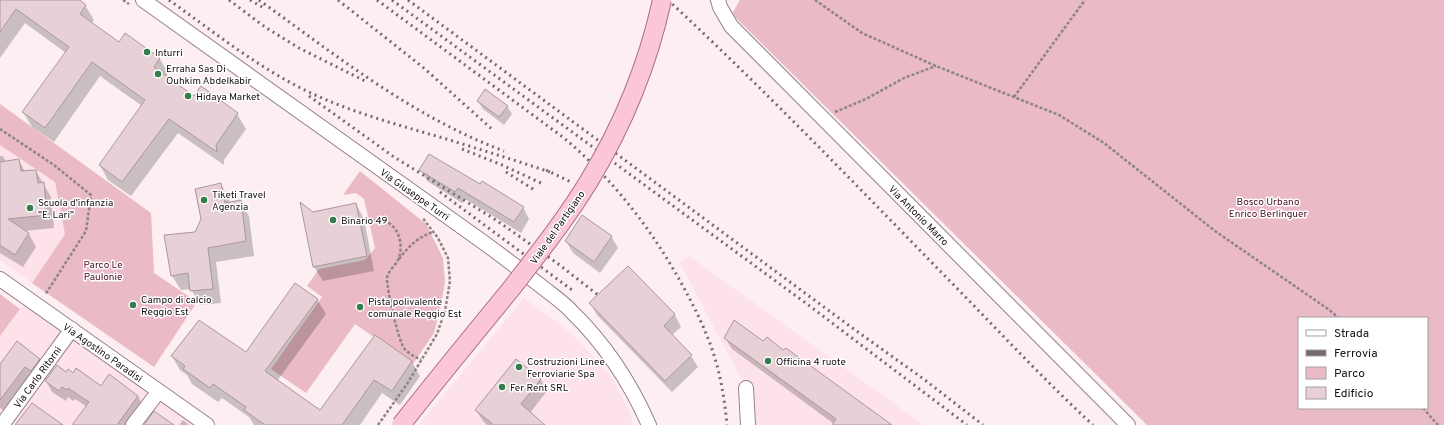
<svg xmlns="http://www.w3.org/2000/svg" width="1444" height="425" font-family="Overpass,sans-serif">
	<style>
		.built { fill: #fde3e9 }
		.green { fill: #eabac6; fill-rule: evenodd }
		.shadow { fill: #0003 }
		.building { fill: #e7d1d6; stroke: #ac979c }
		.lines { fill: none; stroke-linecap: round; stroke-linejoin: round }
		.minor-casing { stroke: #978287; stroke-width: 16 }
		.path { stroke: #8e8385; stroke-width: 2.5; stroke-dasharray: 3 2; stroke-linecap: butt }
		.minor { stroke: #fff; stroke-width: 14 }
		.rail { stroke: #756b6d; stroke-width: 3; stroke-dasharray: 2 4; stroke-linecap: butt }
		.major-bridge-casing { stroke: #aa6e7f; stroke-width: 20; stroke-linecap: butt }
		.major-bridge { stroke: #fbc6d5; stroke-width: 18 }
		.poi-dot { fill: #337e4c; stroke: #fff; stroke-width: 1.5 }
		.labels { text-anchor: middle; stroke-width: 3; stroke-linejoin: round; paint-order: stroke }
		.poi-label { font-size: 10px; fill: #181012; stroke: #fff; text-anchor: start }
		.street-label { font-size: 10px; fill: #181012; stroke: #fff }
		.park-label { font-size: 10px; fill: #4b0e26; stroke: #fff }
	</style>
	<rect width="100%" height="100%" fill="#fceef1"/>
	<path class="built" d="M0 145 55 182 65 234 32 283 0 260Z
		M689 256 924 425H751L746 388 680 263Z
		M28 298 209 425H0V336Z
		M524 298 571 333 610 375 630 412 633 425H419Z"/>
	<path class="green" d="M740 0H1444V425H1147L732 14ZM1299 318H1427V408H1299Z
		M0 104 151 213 154 273 197 302 154 367 32 283 65 234 55 182 0 145Z
		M360 171 426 224 443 258 445 282 441 305 434 333 413 364 355 324 306 393 271 369 322 297 307 286 319 269 365 260 375 248 364 199 356 193 343 195Z
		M0 294 20 309 0 336Z"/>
	<path class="shadow" d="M0 0H78L85 5 94 20 91 23 119 43 126 34 160 59 168 73 166 77 194 97 201 88 237 114 246 129 224 160V165L178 133 131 196 108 180 100 165 142 106 100 76 54 142 32 127 23 112 66 53 25 23 0 58Z
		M478 101 507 106 512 114 504 125 483 109Z
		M0 156H3L6 162 19 160 25 172 36 171 51 197 54 228 24 231 29 234 36 247 23 267 0 253Z
		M421 170 480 186 523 207 529 219 521 233 465 199 462 203 427 181Z
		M221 184 229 199 230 203 240 201 249 216 254 256 216 262 221 303 200 305 191 289 181 290 172 276Z
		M356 204 364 219 374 271 323 281 314 267 313 213Z
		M611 236 618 248 600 273 573 253 566 241Z
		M628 267 675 315 681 327 672 335 691 356 698 367 672 392 597 315 590 303Z
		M317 299 326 314 277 381 320 411 375 336 412 362 420 376 400 405 382 393 360 425H254L249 417 222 398 218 402 192 384 187 375 180 370 172 356 246 354Z
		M725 338 763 342 890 425H834V424L732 349Z
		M39 359 46 371 6 412 0 408V366Z
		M517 360 541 380 547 391 530 413 544 425H487L483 421 476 410Z
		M67 373 73 374 101 387 138 396 144 408 132 425H74L87 407 75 399 73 401 68 397 66 401 52 392 46 381Z
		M183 420 189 425H179Z"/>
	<path class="building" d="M0 0H80L86 5 80 14 119 42 125 33 160 58 154 67 194 96 201 86 238 113 216 145 217 152 169 119 122 182 99 165 145 100 92 62 45 128 22 112 69 47 16 9 0 32Z
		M485 89 508 106 499 117 477 101Z
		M429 154 480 184 482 181 524 207 514 222 458 188 455 192 419 170Z
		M19 159 21 171 36 170 38 183 44 182 47 215 8 219 29 233 15 255 0 245V162Z
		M221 183 225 203 241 200 246 241 208 248 213 289 190 291 188 273 171 276 164 235 195 232 201 219 195 189Z
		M300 202 313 212 356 203 367 256 313 267Z
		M582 215 612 236 594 262 565 241Z
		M628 266 675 314 664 326 692 355 665 381 589 303Z
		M295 283 318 299 265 371 320 410 375 335 412 361 392 391 374 380 342 425H265L244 410 246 407 213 384 210 388 183 369 185 366 171 356 199 320 246 352Z
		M734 320 763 341 767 337 783 350 786 348 892 425H832L836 419 724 338Z
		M17 341 40 359 31 371 25 367 0 400V364Z
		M516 359 541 379 521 404 545 425H494L475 410Z
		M57 365 66 372 68 369 73 373 76 368 101 386 109 374 138 396 117 425H72L89 402 68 388 67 390 62 387 59 391 45 381Z
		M32 403 63 425H15Z
		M154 411 174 425H144Z"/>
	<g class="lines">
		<g class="minor-casing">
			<path id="minor" d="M143 0 476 237C500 254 523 272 546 290 555 297 565 304 572 312 606 345 630 382 649 425
				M718 0 720 7 731 26 1128 425
				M0 279 207 425
				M746 388 748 425
				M2 425 72 329
				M133 425 159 391"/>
		</g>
		<path class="path" d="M123 0 129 4
			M815 0 862 33 936 66 1059 115 1104 143 1215 231 1328 309 1339 318
			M1014 97 1085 0
			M835 112 866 99 904 78 936 66
			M0 129 54 165 91 195 86 231 45 295
			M364 222C368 222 374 220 379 220 398 221 405 245 398 260 395 266 387 272 387 279 387 289 398 340 404 348 407 353 416 357 421 360
			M399 259C409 246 418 237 433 232
			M1423 408 1438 425
			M378 425 407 384 437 334 445 311 450 281 448 258 438 238 422 217"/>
		<use href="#minor" class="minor"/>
		<path class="rail" d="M169 0C218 35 266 74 322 98 361 115 402 126 443 138 479 149 514 160 550 172
			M229 0 265 27 299 48 365 81
			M250 0 264 8
			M259 0C337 56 413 117 504 151
			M338 0 425 69 494 131
			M377 0 564 138C614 180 654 232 685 290 697 312 709 337 716 362 722 383 725 404 727 425
			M392 0 807 304 967 425
			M408 0 851 327 925 380 983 425
			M668 0C764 89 855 184 946 277 995 327 1042 378 1093 425
			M309 96 394 157 496 220 557 263 598 295
			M462 149 502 165 543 184
			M546 170 571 182
			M506 172 536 191
			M440 192 572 290"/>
		<g class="major-bridge-casing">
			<path id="major-bridge" d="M401 425C437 379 474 334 511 289 538 254 566 219 589 181 623 125 648 64 662 0"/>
		</g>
		<use href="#major-bridge" class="major-bridge"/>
	</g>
	<g class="poi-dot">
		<circle cx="147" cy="52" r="4"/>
		<circle cx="158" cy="74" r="4"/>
		<circle cx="188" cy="96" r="4"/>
		<circle cx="204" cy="200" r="4"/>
		<circle cx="30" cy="208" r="4"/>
		<circle cx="333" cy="220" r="4"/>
		<circle cx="133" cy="305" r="4"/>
		<circle cx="360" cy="307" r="4"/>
		<circle cx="768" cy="361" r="4"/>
		<circle cx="519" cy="367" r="4"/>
		<circle cx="502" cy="387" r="4"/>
	</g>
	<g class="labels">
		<g class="poi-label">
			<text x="155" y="56">Inturri</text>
			<text x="166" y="72">Erraha Sas Di<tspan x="166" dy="12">Ouhkim Abdelkabir</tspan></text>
			<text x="196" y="100">Hidaya Market</text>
			<text x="212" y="198">Tiketi Travel<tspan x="212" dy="12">Agenzia</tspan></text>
			<text x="38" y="206">Scuola d'infanzia<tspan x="38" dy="12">"E. Lari"</tspan></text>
			<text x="341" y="224">Binario 49</text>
			<text x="141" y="303">Campo di calcio<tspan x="141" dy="12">Reggio Est</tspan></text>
			<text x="368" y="305">Pista polivalente<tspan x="368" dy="12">comunale Reggio Est</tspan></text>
			<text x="527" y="365">Costruzioni Linee<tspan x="527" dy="12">Ferroviarie Spa</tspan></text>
			<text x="776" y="365">Officina 4 ruote</text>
			<text x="510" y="391">Fer Rent SRL</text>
		</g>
		<g class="street-label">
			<text transform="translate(415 194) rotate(35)" y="4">Via Giuseppe Turri</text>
			<text transform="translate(919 215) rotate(45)" y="4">Via Antonio Marro</text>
			<text transform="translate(557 227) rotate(-55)" y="4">Viale del Partigiano</text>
			<text transform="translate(103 352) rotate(35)" y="4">Via Agostino Paradisi</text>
			<text transform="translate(37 377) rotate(-54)" y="4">Via Carlo Ritorni</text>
		</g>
		<g class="park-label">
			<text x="1268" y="205">Bosco Urbano<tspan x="1268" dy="12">Enrico Berlinguer</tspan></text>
			<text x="103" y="268">Parco Le<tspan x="103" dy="12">Paulonie</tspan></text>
		</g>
	</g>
	<rect x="1298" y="317" width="130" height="92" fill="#ffffff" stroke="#a39fa0"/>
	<rect x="1306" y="330" width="20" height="6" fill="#ffffff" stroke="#a39fa0"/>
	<text x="1334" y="337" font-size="12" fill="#181012">Strada</text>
	<rect x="1306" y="350" width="20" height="6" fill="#756b6d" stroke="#a39fa0"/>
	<text x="1334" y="357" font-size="12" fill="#181012">Ferrovia</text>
	<rect x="1306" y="367" width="20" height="12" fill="#eabac6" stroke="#a39fa0"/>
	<text x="1334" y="377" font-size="12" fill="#181012">Parco</text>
	<rect x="1306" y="387" width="20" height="12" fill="#e7d1d6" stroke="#a39fa0"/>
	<text x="1334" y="397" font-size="12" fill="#181012">Edificio</text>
</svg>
